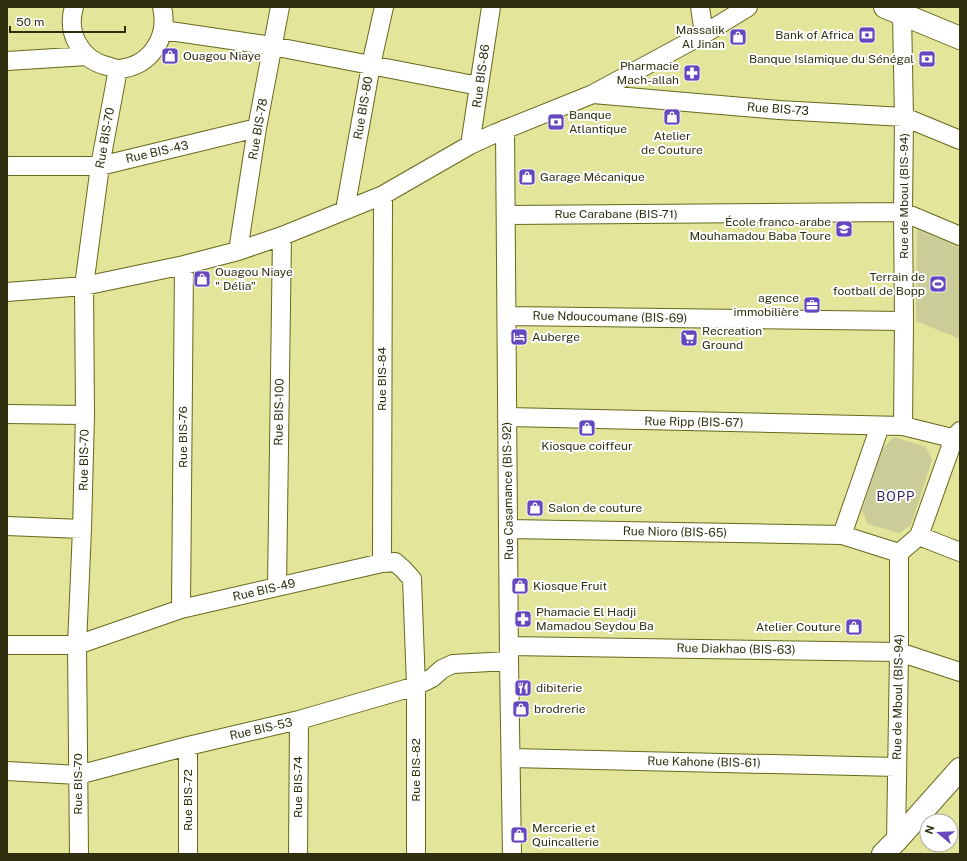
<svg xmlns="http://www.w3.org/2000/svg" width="967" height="861" font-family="'Public Sans',sans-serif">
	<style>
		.green { fill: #cbcd98 }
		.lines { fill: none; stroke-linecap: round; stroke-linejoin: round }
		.minor-casing { stroke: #67681c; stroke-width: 20 }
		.tertiary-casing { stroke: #67681c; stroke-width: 24 }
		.secondary-casing { stroke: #67681c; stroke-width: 24 }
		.minor { stroke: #fff; stroke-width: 18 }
		.tertiary { stroke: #fff; stroke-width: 22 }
		.secondary { stroke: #fff; stroke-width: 22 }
		.labels { text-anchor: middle; stroke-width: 4; stroke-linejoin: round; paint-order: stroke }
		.poi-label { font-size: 12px; fill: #2f2f10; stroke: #fff; text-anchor: start }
		.street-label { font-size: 12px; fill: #2f2f10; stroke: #fff }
		.neighbourhood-label { font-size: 13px; letter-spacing: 1px; fill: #31235e; stroke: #fff }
	</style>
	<rect width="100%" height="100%" fill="#e2e59a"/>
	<path class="green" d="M917 229 960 247V339L916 321Z
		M894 437 926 447 932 460 911 525 899 533 868 524 862 510 882 449Z"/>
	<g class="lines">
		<g class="minor-casing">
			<path id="minor" d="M74 7C66 33 81 60 107 66 111 67 115 69 119 69 151 66 169 37 162 7
				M700 7 704 34
				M902 14 904 117 903 212 904 321 903 426
				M163 30 272 46 479 86
				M7 61 87 56
				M593 94 779 110 904 117 960 140
				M505 129 509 661 512 854
				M470 145 491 7
				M7 166H100L257 128
				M345 210 371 65 384 7
				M507 215 903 212 960 236
				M238 251 257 128 280 7
				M7 292 84 286 184 265 238 251 282 236 383 195 470 145 496 133 593 94 704 34 748 7
				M507 316 904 321
				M7 414 85 415
				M507 417 903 426 960 440
				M7 526 82 529
				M508 529 842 535 899 553 919 536 954 438 960 431
				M842 535 880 426
				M919 536 960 552
				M382 563 383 195
				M277 587 282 236
				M181 609 184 265
				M7 645H77L181 609 382 563 395 562 403 569 412 579 416 686V854
				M509 646 899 652 960 672
				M188 746V854
				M512 758 897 767
				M7 771 78 775 188 746 299 720 416 686 432 678 442 669 453 664 509 661
				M896 841 899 652V553
				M79 854 77 645 82 529 85 415 84 286 100 166 118 69
				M298 854 299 720"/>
		</g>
		<g class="tertiary-casing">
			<path id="tertiary" d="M885 7 960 38"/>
		</g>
		<g class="secondary-casing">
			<path id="secondary" d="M883 854 896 841 960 769"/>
		</g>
		<use href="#minor" class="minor"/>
		<use href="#tertiary" class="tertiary"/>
		<use href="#secondary" class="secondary"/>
	</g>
	<defs>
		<g id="bank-square" transform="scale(0.9)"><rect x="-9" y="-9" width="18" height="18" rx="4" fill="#6547bf" stroke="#fff"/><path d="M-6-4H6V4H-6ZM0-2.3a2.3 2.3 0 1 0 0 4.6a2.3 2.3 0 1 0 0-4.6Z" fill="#fff"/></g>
		<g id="shop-square" transform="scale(0.9)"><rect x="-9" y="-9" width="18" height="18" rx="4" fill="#6547bf" stroke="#fff"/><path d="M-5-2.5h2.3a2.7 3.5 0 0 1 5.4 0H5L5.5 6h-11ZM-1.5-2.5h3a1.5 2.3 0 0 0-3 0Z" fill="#fff"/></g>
		<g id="pharmacy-square" transform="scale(0.9)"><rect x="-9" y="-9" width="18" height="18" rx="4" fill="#6547bf" stroke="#fff"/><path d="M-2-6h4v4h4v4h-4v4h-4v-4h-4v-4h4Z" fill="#fff"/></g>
		<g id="school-square" transform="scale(0.9)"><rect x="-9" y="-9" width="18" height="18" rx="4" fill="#6547bf" stroke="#fff"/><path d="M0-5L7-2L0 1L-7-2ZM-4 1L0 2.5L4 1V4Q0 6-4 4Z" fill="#fff"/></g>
		<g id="stadium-square" transform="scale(0.9)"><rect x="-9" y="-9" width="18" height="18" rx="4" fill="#6547bf" stroke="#fff"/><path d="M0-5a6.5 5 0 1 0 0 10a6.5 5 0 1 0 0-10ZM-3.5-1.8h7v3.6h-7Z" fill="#fff"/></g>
		<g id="office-square" transform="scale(0.9)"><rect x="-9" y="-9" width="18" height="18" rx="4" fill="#6547bf" stroke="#fff"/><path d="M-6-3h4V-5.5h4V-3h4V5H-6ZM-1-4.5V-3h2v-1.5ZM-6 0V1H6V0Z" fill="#fff"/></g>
		<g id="hotel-square" transform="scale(0.9)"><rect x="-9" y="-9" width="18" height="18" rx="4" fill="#6547bf" stroke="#fff"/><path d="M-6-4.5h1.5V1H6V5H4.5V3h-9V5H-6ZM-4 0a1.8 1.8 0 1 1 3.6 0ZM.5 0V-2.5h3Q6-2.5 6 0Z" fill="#fff"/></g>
		<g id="supermarket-square" transform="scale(0.9)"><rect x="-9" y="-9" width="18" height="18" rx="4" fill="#6547bf" stroke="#fff"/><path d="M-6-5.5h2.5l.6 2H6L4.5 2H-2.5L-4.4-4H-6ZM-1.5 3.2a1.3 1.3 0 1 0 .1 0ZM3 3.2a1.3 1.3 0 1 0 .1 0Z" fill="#fff"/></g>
		<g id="restaurant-square" transform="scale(0.9)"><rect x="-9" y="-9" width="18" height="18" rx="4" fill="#6547bf" stroke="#fff"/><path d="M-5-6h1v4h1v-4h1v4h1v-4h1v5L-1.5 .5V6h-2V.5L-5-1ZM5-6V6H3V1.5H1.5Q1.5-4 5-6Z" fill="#fff"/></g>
	</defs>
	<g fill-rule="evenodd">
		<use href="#bank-square" x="867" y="35"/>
		<use href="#shop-square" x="738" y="37"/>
		<use href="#shop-square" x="170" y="56"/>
		<use href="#bank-square" x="927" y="59"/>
		<use href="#pharmacy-square" x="692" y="73"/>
		<use href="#shop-square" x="672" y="117"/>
		<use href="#bank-square" x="556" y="122"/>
		<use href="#shop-square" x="527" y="177"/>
		<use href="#school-square" x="844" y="229"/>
		<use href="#shop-square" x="202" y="279"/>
		<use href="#stadium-square" x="938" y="284"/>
		<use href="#office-square" x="812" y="305"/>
		<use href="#hotel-square" x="519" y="337"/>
		<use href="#supermarket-square" x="689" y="338"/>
		<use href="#shop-square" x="587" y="428"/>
		<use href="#shop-square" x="535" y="508"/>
		<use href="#shop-square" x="520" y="586"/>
		<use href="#pharmacy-square" x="523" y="619"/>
		<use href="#shop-square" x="854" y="627"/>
		<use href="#restaurant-square" x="523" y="688"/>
		<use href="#shop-square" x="521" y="709"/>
		<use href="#shop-square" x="519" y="835"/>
	</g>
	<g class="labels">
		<g class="poi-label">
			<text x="725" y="34" text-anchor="end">Massalik<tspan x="725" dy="14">Al Jinan</tspan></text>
			<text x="854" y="39" text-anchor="end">Bank of Africa</text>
			<text x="183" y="60">Ouagou Niaye</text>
			<text x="914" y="63" text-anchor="end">Banque Islamique du Sénégal</text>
			<text x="679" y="70" text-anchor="end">Pharmacie<tspan x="679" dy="14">Mach-allah</tspan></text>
			<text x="569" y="119">Banque<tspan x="569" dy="14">Atlantique</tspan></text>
			<text x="672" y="140" text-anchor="middle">Atelier<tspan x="672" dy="14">de Couture</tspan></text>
			<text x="540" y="181">Garage Mécanique</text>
			<text x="831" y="226" text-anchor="end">École franco-arabe<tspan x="831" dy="14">Mouhamadou Baba Toure</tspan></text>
			<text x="215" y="276">Ouagou Niaye<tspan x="215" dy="14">" Délia"</tspan></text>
			<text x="925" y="281" text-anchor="end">Terrain de<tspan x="925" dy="14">football de Bopp</tspan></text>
			<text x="799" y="302" text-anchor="end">agence<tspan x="799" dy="14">immobilière</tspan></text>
			<text x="702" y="335">Recreation<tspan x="702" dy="14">Ground</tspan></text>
			<text x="532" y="341">Auberge</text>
			<text x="587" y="450" text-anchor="middle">Kiosque coiffeur</text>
			<text x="548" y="512">Salon de couture</text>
			<text x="533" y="590">Kiosque Fruit</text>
			<text x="536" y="616">Phamacie El Hadji<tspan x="536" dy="14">Mamadou Seydou Ba</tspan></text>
			<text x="841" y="631" text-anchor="end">Atelier Couture</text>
			<text x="536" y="692">dibiterie</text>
			<text x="534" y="713">brodrerie</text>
			<text x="532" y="832">Mercerie et<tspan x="532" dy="14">Quincallerie</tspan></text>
		</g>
		<g class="street-label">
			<text transform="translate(481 76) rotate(-82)" y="4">Rue BIS-86</text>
			<text transform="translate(363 108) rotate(-80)" y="4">Rue BIS-80</text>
			<text transform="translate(778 109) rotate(4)" y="4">Rue BIS-73</text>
			<text transform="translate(258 129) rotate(-80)" y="4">Rue BIS-78</text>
			<text transform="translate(105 138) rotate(-80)" y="4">Rue BIS-70</text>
			<text transform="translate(157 152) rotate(-13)" y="4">Rue BIS-43</text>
			<text transform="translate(904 196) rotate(-90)" y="4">Rue de Mboul (BIS-94)</text>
			<text x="616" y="218">Rue Carabane (BIS-71)</text>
			<text transform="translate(610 317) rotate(1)" y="4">Rue Ndoucoumane (BIS-69)</text>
			<text transform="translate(382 379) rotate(-90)" y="4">Rue BIS-84</text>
			<text transform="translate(279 412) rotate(-89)" y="4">Rue BIS-100</text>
			<text transform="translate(694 422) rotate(1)" y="4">Rue Ripp (BIS-67)</text>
			<text transform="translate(183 437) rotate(-90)" y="4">Rue BIS-76</text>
			<text transform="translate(84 460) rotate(-89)" y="4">Rue BIS-70</text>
			<text transform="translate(508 491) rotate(-91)" y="4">Rue Casamance (BIS-92)</text>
			<text transform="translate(675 532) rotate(1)" y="4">Rue Nioro (BIS-65)</text>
			<text transform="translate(264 590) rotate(-13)" y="4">Rue BIS-49</text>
			<text transform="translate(736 649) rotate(1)" y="4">Rue Diakhao (BIS-63)</text>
			<text transform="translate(898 697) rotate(-89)" y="4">Rue de Mboul (BIS-94)</text>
			<text transform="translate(261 729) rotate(-13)" y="4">Rue BIS-53</text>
			<text transform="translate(704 762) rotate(1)" y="4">Rue Kahone (BIS-61)</text>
			<text transform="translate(416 770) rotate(-90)" y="4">Rue BIS-82</text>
			<text transform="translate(78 784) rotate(-90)" y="4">Rue BIS-70</text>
			<text transform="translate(298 787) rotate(-90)" y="4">Rue BIS-74</text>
			<text transform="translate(188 800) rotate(-90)" y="4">Rue BIS-72</text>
		</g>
		<g class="neighbourhood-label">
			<text x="896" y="501">BOPP</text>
		</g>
	</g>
	<rect width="967" height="861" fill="none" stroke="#2f2f10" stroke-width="16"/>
	<g transform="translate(939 833) rotate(289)"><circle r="19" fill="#ffffff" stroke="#acac9f"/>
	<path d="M0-3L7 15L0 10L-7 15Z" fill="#6547bf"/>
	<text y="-6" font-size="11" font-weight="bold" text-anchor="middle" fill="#2f2f10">N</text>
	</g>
	<path d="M10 26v6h115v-6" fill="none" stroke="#2f2f10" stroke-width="2"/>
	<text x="16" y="26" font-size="12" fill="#2f2f10" stroke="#ffffff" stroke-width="3" paint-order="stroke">50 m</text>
</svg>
